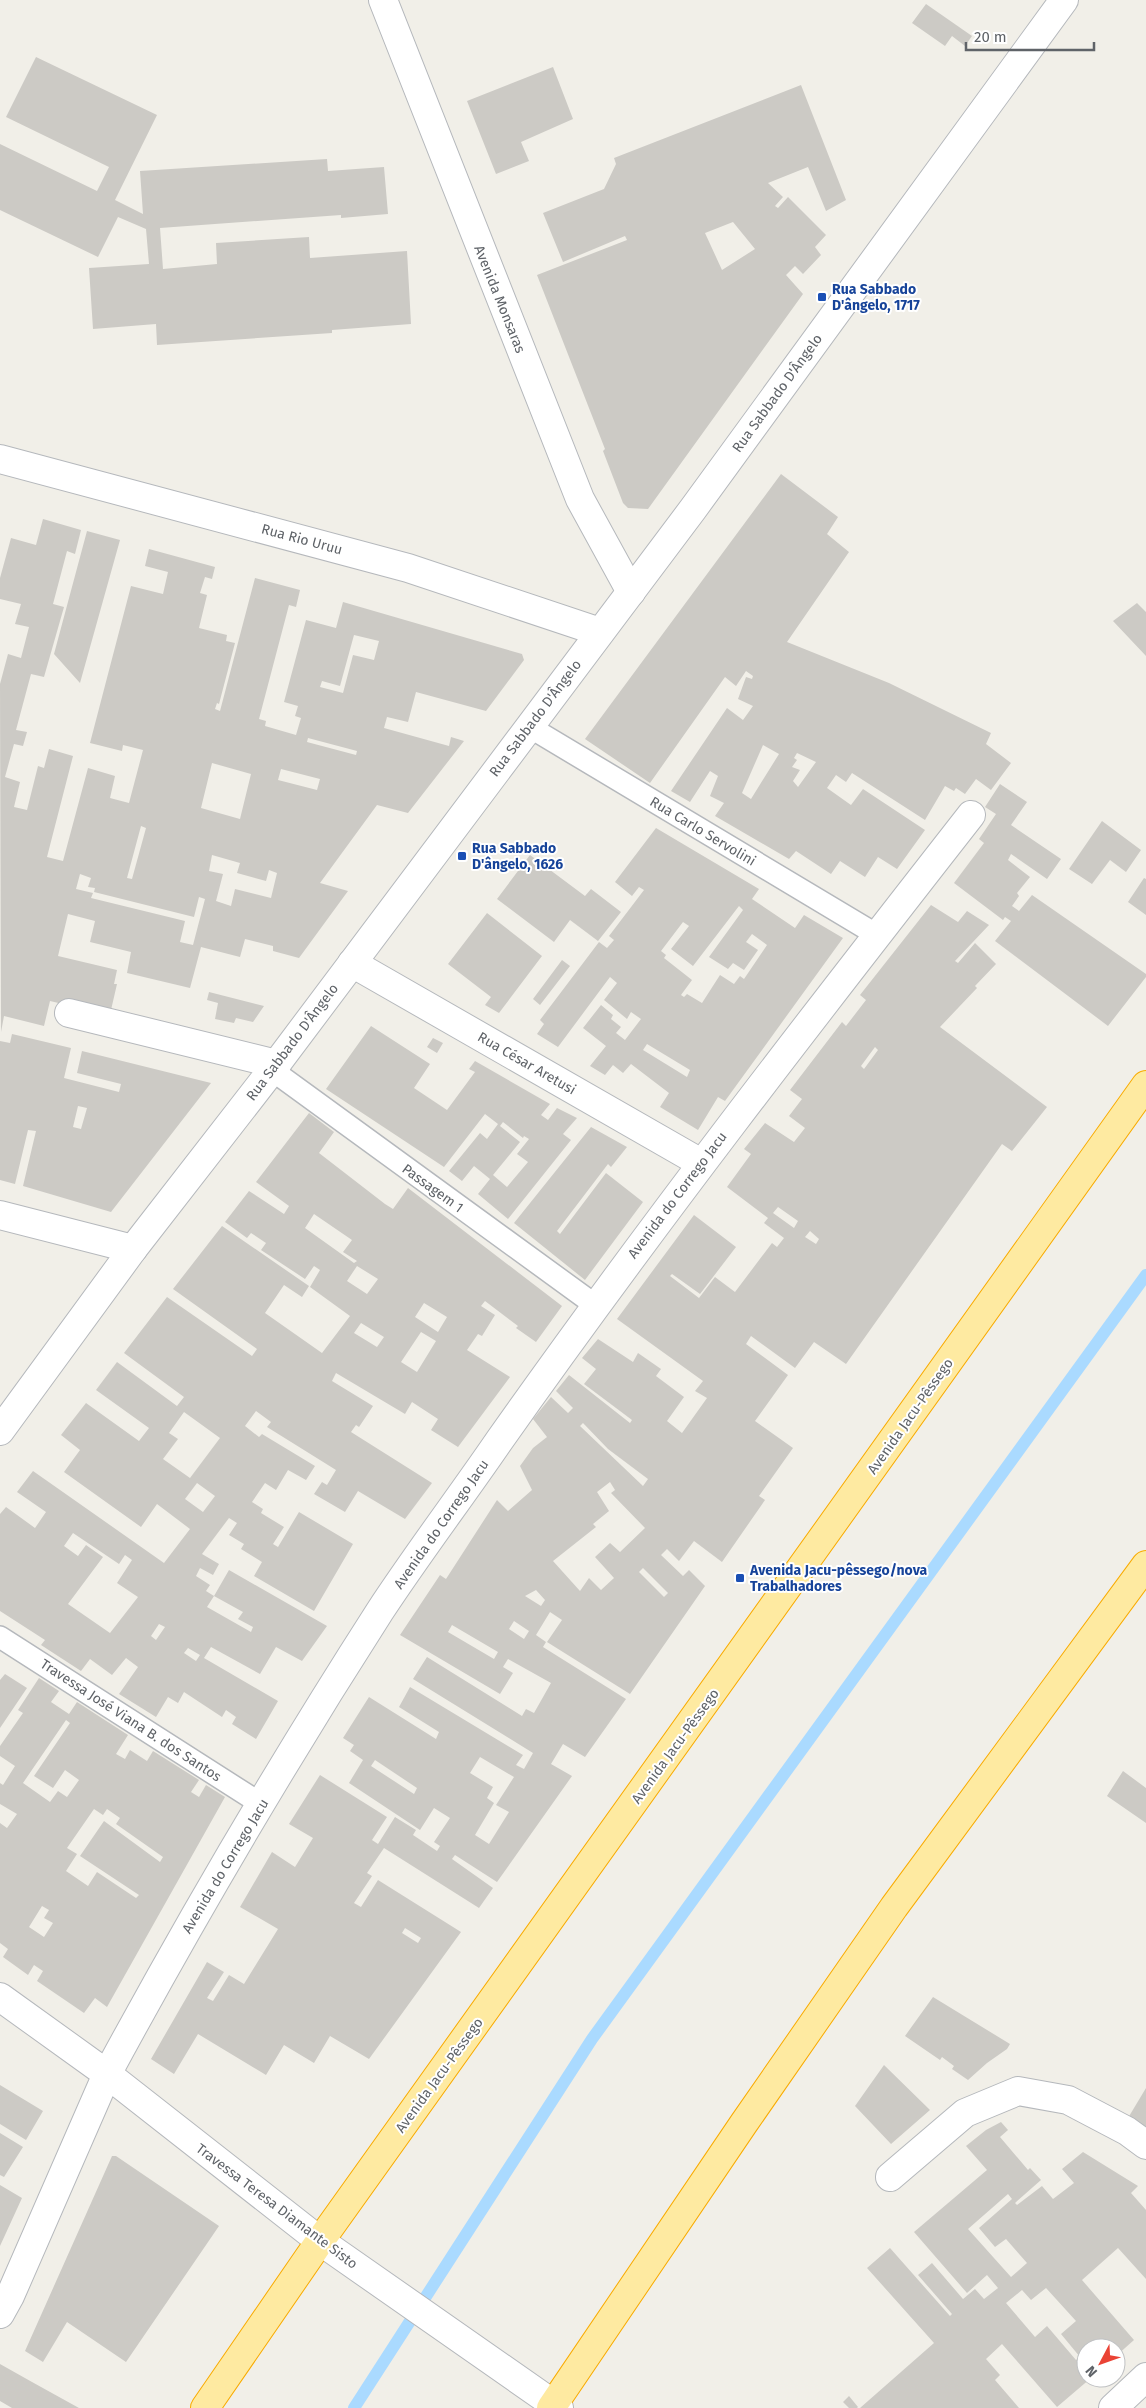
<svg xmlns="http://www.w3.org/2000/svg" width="1146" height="2408" font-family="'Fira Sans',sans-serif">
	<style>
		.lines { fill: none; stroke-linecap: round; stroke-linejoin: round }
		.stream { stroke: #aadaff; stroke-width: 12 }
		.building { fill: #cccac5; fill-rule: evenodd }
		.service-casing { stroke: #b5b8bc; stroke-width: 24 }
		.minor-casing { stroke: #b5b8bc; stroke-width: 30 }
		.tertiary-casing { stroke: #b5b8bc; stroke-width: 30 }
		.trunk-casing { stroke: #f9ab00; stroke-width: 30 }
		.service { stroke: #fff; stroke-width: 21 }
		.minor { stroke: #fff; stroke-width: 28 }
		.tertiary { stroke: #fff; stroke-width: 28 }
		.trunk { stroke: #feeaa1; stroke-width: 28 }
		.transit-dot { fill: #1a4fb4; stroke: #fff; stroke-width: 2 }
		.labels { text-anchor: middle; stroke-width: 4; stroke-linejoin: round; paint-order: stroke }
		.transit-label { font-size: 14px; font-weight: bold; fill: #164399; stroke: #fff; text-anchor: start }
		.street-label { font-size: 14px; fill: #5f6368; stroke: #fff }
	</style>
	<rect width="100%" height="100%" fill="#f1efe8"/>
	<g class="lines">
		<path class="stream" d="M354 2408 592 2039 1146 1275"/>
	</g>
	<path class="building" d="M926 4 972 36 965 46 952 36 945 46 912 23Z
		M36 57 157 115 115 200 143 214 140 171 327 159 328 171 384 167 388 214 341 218V215L160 228 163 269 217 264 216 243 309 237 310 258 407 251 411 324 332 330V333L157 345 156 324 93 329 89 268 149 264 146 229 118 217 98 257 0 210V144L97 191 109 167 6 117Z
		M553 67 573 119 521 142 529 161 496 174 467 101Z
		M801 85 846 200 826 211 808 167 768 183 783 197 775 206 778 208 788 197 826 235 815 247 821 255 803 274 795 266 786 275 803 294 648 509 628 508 623 503 603 451 605 449 537 275 627 240 625 236 563 262 543 213 604 189 616 164 614 158ZM733 222 755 249 722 270 705 233Z
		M781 474 838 517 827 534 849 552 787 642 889 683 991 733 986 744 1011 763 991 790 976 779 965 794 956 788 954 791 945 786 925 820 852 773 846 782 836 775 827 788 851 805 863 789 925 830 897 869 878 857 865 877 840 861 831 874 796 851 789 859 715 816 724 803 710 796 718 776 710 771 690 802 671 791 727 708 743 720 753 706 738 699 746 677 752 679 753 676 746 671 736 686 725 677 650 783 585 739ZM763 745 779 754 751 799 742 793ZM797 753 816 762 798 787 793 781 800 770 792 767 797 760 794 758Z
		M43 519 81 530 75 554 67 551 53 604 64 607 44 677 31 674 16 730 27 732 23 746 14 744 5 777 20 782 14 807 27 810 38 766 44 768 49 749 73 756 47 857 63 861 88 768 115 776 110 798 129 803 143 750 123 745 122 751 90 743 131 586 163 594 168 572 145 566 149 549 215 567 212 579 205 577 200 593 207 595 199 628 227 635 226 641 235 643 219 704 217 703 215 709 220 711 255 578 300 590 296 607 289 605 259 719 266 721 265 726 296 735 301 718 295 716 298 706 284 702 306 620 336 628 343 602 522 654 524 660 486 711 416 692 408 722 387 717 384 728 449 746 451 737 464 741 408 813 377 805 320 883 348 891 299 958 273 951V946L245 939 240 957 201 947 190 988 127 973 131 952 90 942 95 921 68 914 58 956 117 970 114 984H117L111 1010H88L50 1001 44 1026 4 1016 1 1032 0 684 8 654 21 658 29 627 15 624 21 604 0 599V578L11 538 36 545ZM354 635 379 641 374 660 353 655 343 693 320 687 322 681 340 686ZM308 738 357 751 356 755 307 742ZM212 763 251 774 240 819 201 808ZM281 769 320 779 317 790 278 780ZM141 826 146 828 132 879 127 878ZM212 855 240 863 237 873 266 881 269 870 277 873 271 898 235 889 231 906 216 901 223 874 209 871ZM80 874 91 878 88 887 95 888 94 892 194 917 199 897 205 899 193 945 180 942 185 921 91 898 93 893 76 889Z
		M87 531 120 540 80 683 54 654Z
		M1137 603 1146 612V656L1113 621Z
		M1000 784 1027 802 1011 825 1061 859 1047 879 1011 854 1008 860 1030 877 1017 893 1019 896 1012 906 1019 911 1032 895 1146 974V977L1108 1026 995 941 1011 921 1005 917 1003 920 954 883 984 843 979 839 996 814 985 807Z
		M1102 821 1141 850 1126 872 1110 860 1092 884 1069 869Z
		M656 828 759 889 752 899 795 928 804 915 843 938 725 1101 718 1097 698 1130 660 1107 669 1093 631 1064 623 1073 613 1065 605 1075 590 1066 606 1046 583 1028 601 1005 613 1015 611 1019 621 1027 616 1033 625 1040 641 1019 631 1012 627 1019 604 1000 617 983 610 977 558 1047 537 1034 544 1024 540 1020 599 942 607 948 614 940 609 936 644 890 639 887 632 896 615 882ZM739 906 743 910 709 957 728 969 733 963 744 970 758 950 746 942 752 934 767 945 744 979 740 976 734 984 720 975 702 1003 687 994 684 997 681 995 692 980 664 958 666 955 661 951 683 922 689 926 671 949 693 966ZM647 1044 690 1070 687 1077 643 1050Z
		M530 855 585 896 591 889 621 912 598 941 570 920 554 942 497 899Z
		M1144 878 1146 879V915L1128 902Z
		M931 905 958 922 967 911 989 925 955 961 958 963 975 943 996 964 975 986 977 988 940 1027 1047 1107 1012 1151 1002 1144 846 1364 814 1342 795 1368 751 1336 746 1344 788 1375 755 1421 793 1448 759 1496 765 1500 722 1562 694 1541 679 1561 667 1549 661 1555 683 1576 689 1570 705 1586 630 1694 547 1642 562 1620 550 1612 536 1635 546 1642 543 1647 626 1699 585 1757 563 1744 551 1764 572 1776 497 1882 455 1855 452 1859 493 1888 479 1908 384 1848 367 1873 372 1876 354 1903 361 1907 378 1880 461 1932 369 2059 330 2036 314 2063 284 2045 266 2075 198 2034 174 2074 151 2059 207 1962 224 1972 207 1998 213 2001 229 1975 244 1984 278 1929 240 1907 272 1852 295 1867 313 1838 289 1824 320 1775 387 1817 372 1840 378 1844 395 1817 416 1830 413 1835 437 1851 440 1846 434 1842 450 1818 434 1808 420 1830 349 1783 363 1760 350 1751 354 1745 343 1738 369 1697 436 1739 439 1732 399 1707 410 1687 523 1755 516 1765 524 1769 533 1753 413 1679 427 1657 522 1716 526 1709 534 1713 551 1683 508 1659 503 1667 513 1673 500 1694 400 1635 440 1575 446 1579 497 1500 508 1511 532 1490 520 1466 533 1448 547 1437 533 1419 551 1397 568 1413 573 1408 556 1391 569 1375 630 1423 632 1420 584 1384 596 1369 582 1358 598 1339 633 1362 638 1353 661 1369 656 1376 684 1397 667 1421 682 1433 707 1398 695 1391 703 1381 617 1319 694 1215 736 1247 700 1294 672 1274 670 1276 699 1298 715 1277 735 1292 772 1243 777 1247 784 1238 764 1223 768 1218 727 1187 751 1154 744 1149 765 1123 794 1142 805 1128 789 1116 802 1099 790 1090 842 1022 846 1026 866 1000 860 995ZM875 1047 878 1050 864 1069 861 1066ZM778 1207 798 1221 794 1228 773 1213ZM810 1231 819 1239 816 1244 805 1237ZM583 1423 608 1449 648 1479 643 1486 580 1426ZM610 1482 615 1490 611 1493 645 1528 620 1552 610 1543 595 1557 614 1578 601 1590 589 1578 580 1591 553 1561 596 1527 593 1524 609 1511 597 1492ZM643 1568 668 1593 664 1597 639 1572ZM536 1590 545 1600 541 1606 525 1596ZM514 1621 529 1631 524 1639 509 1629ZM452 1625 498 1652 494 1659 448 1632ZM480 1757 514 1777 496 1805 509 1812 489 1844 475 1835 494 1803 487 1798 493 1787 470 1773ZM375 1760 417 1788 414 1794 371 1766ZM405 1928 421 1938 418 1943 402 1933Z
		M487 913 542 956 499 1013 485 1005 491 997 448 964Z
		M562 960 570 966 540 1005 533 999Z
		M209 992 264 1006 253 1022 236 1018 234 1023 215 1019 218 1003 207 1000Z
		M371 1026 430 1064 414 1088 447 1110 475 1072 469 1069 475 1061 550 1104 541 1115 548 1120 557 1108 577 1118 563 1134 571 1140 508 1219 478 1194 490 1179 474 1166 462 1181 449 1171 480 1133 487 1139 498 1124 485 1114 444 1167 326 1089ZM503 1122 523 1138 524 1136 529 1139 517 1154 528 1162 507 1187 493 1175 520 1142 500 1126Z
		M12 1034 71 1048 64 1078 119 1092 121 1084 77 1073 82 1051 211 1083 111 1212 23 1186 36 1131 28 1130 15 1184 0 1180V1041L10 1043ZM78 1106 87 1108 81 1129 73 1127Z
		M433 1038 443 1043 437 1053 427 1047Z
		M309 1113 334 1132 319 1153 385 1204 393 1209 408 1188 562 1306 536 1342 516 1328 518 1326 485 1301 481 1306 495 1315 482 1336 478 1334 467 1350 510 1377 458 1447 431 1430 438 1419 412 1402 405 1414 336 1373 332 1381 373 1406 359 1427 356 1425 351 1432 432 1483 405 1519 358 1491 345 1512 314 1494 322 1482 327 1485 336 1470 267 1427 271 1422 256 1411 245 1426 259 1437 262 1434 315 1466 306 1480 288 1470 276 1490 265 1483 252 1502 263 1509 261 1513 284 1527 273 1544 278 1547 299 1512 353 1544 314 1611 254 1576 262 1562 241 1549 244 1544 229 1535 237 1523 229 1518 202 1554 219 1564 213 1575 200 1568 196 1576 210 1585 206 1591 214 1596 229 1570 327 1626 302 1661 276 1647 260 1674 211 1647 204 1658 278 1701 256 1739 232 1724 236 1717 226 1710 222 1717 184 1692 178 1703 168 1697 156 1717 119 1694 138 1667 126 1658 112 1675 90 1659 81 1671 41 1645 45 1640 0 1611V1514L6 1507 35 1528 46 1512 17 1492 33 1471 164 1563 190 1529 157 1504 141 1527 64 1472 80 1450 61 1435 86 1403 139 1441 149 1428 96 1390 117 1362 177 1406 184 1397 124 1353 167 1297 252 1356 257 1349 173 1289 222 1226 309 1286 302 1297 284 1285 265 1313 322 1353 350 1316 310 1287 320 1270 314 1266 305 1279 261 1250 266 1243 251 1233 247 1238 225 1222 249 1191 284 1214 289 1206 256 1182ZM314 1214 352 1240 343 1252 357 1261 354 1263 305 1228ZM357 1266 378 1279 367 1294 347 1281ZM424 1303 447 1317 438 1332 415 1317ZM361 1323 384 1337 377 1347 354 1333ZM421 1332 436 1341 417 1372 401 1362ZM184 1412 220 1438 190 1478 163 1459 178 1439 169 1433ZM197 1483 215 1496 203 1512 185 1499ZM73 1533 119 1564 125 1555 132 1560 117 1583 138 1597 110 1633 68 1604 103 1557 86 1545 78 1556 64 1546ZM214 1596 243 1612 238 1619 253 1627 251 1632 207 1607ZM159 1624 165 1627 156 1640 151 1636ZM188 1648 200 1655 196 1661 184 1653Z
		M591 1127 627 1147 611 1167 608 1164 557 1231 560 1234 606 1173 643 1202 585 1280 514 1223Z
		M5 1674 27 1688 0 1728V1680Z
		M39 1678 59 1691 51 1702 69 1714 77 1702 128 1735 116 1754 125 1759 130 1750 147 1761 153 1751 199 1780 191 1792 199 1797 206 1785 225 1797 107 2007 95 1998 84 2013 37 1981 43 1971 34 1965 28 1975 3 1957 8 1949 0 1943V1823L7 1828 17 1814 0 1804V1783L3 1785 15 1766 0 1756V1746L23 1713 18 1710ZM66 1720 70 1723 34 1776 53 1788 65 1770 79 1780 67 1797 58 1791 50 1802 23 1783ZM94 1809 103 1815 107 1809 120 1818 116 1824 163 1857 160 1862 104 1821 80 1856 139 1895 136 1898 97 1872 88 1886 66 1871 77 1854 67 1848ZM42 1906 49 1910 44 1918 53 1923 44 1937 29 1927Z
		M1123 1771 1146 1788V1823L1107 1796Z
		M933 1997 1010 2044 1007 2049 987 2063 968 2080 952 2069 954 2066 942 2057 940 2060 905 2036Z
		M884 2065 930 2110 891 2144 855 2106Z
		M0 2085 43 2111 26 2140 0 2124Z
		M1146 2088V2129L1128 2118Z
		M1001 2122 1008 2130 1000 2137 1028 2170 1030 2168 1041 2180 1015 2203 1017 2205 1042 2186 1053 2199 1074 2183 1062 2169 1083 2152 1138 2186 1131 2193 1146 2210V2279L1118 2248 1082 2280 1134 2340 1116 2356V2348H1086V2378H1091L1057 2407 1002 2344 986 2359 1000 2375 995 2380 1019 2408H860L934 2343 867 2268 890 2248 950 2316 952 2314 918 2275 932 2263 963 2299 975 2289 984 2299 998 2288 987 2275 967 2293 914 2232 987 2170 966 2146 986 2130ZM1008 2194 1012 2199 979 2228 995 2247 1006 2239 1027 2263 1011 2277 968 2229ZM1046 2288 1076 2321 1061 2334 1080 2357 1076 2360 1047 2326 1035 2337 1006 2303 1022 2290 1031 2300Z
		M0 2133 23 2147 4 2177 0 2175Z
		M112 2156H116L219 2226 126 2362 67 2322 43 2362 25 2351Z
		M0 2185 22 2198 0 2246Z
		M0 2364 32 2382 79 2408H12L0 2401Z
		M849 2396 858 2407 857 2408H849L843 2402Z"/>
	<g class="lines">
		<g class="service-casing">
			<path id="service" d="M528 726 877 935
				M272 1070 595 1305
				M0 1637 261 1804"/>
		</g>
		<g class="minor-casing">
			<path id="minor" d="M383 0 580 499 631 592
				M0 459 408 568 600 632
				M352 963 701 1163
				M69 1013 277 1064
				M0 1215 133 1249
				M0 1997 107 2074 320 2241 559 2408
				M890 2177 965 2113 1018 2091 1068 2100 1127 2131 1146 2145
				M0 2314 10 2296 107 2074C192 1917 283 1762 380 1611 418 1553 460 1498 499 1441 650 1227 810 1021 971 815
				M1113 2408 1146 2377"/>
		</g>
		<g class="tertiary-casing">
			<path id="tertiary" d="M0 1431 133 1249 272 1070 693 509 1064 0"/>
		</g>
		<g class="trunk-casing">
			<path id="trunk" d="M205 2408 320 2241 1146 1085
				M551 2408 744 2123 894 1907 1146 1565"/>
		</g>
		<use href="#service" class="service"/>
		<use href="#minor" class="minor"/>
		<use href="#tertiary" class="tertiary"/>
		<use href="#trunk" class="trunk"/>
	</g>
	<g class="transit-dot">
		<rect x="817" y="292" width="10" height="10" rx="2.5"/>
		<rect x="457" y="851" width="10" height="10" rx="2.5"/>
		<rect x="735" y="1573" width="10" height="10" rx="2.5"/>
	</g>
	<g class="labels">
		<g class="transit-label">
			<text x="832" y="294">Rua Sabbado<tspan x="832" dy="16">D'ângelo, 1717</tspan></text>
			<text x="472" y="853">Rua Sabbado<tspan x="472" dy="16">D'ângelo, 1626</tspan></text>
			<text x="750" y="1575">Avenida Jacu-pêssego/nova<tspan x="750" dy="16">Trabalhadores</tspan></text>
		</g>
		<g class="street-label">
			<text transform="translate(500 299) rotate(68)" y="5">Avenida Monsaras</text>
			<text transform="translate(777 393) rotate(-54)" y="5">Rua Sabbado D'Ângelo</text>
			<text transform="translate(302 539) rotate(15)" y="5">Rua Rio Uruu</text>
			<text transform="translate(535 718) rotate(-53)" y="5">Rua Sabbado D'Ângelo</text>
			<text transform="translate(703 831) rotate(31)" y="5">Rua Carlo Servolini</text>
			<text transform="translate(292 1042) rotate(-53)" y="5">Rua Sabbado D'Ângelo</text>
			<text transform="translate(527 1063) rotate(30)" y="5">Rua César Aretusi</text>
			<text transform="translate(433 1188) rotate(36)" y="5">Passagem 1</text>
			<text transform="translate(677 1195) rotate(-53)" y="5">Avenida do Corrego Jacu</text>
			<text transform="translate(910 1416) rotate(-55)" y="5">Avenida Jacu-Pêssego</text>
			<text transform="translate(441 1524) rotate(-55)" y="5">Avenida do Corrego Jacu</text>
			<text transform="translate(131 1720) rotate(33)" y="5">Travessa José Viana B. dos Santos</text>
			<text transform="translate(675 1746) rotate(-54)" y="5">Avenida Jacu-Pêssego</text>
			<text transform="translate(225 1866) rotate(-59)" y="5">Avenida do Corrego Jacu</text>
			<text transform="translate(439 2075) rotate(-54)" y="5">Avenida Jacu-Pêssego</text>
			<text transform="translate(277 2206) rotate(37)" y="5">Travessa Teresa Diamante Sisto</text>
		</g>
	</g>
	<g transform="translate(1101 2363) rotate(229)"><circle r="24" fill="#ffffff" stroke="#bfc1c3"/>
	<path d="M0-4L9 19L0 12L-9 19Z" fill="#ea4335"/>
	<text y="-8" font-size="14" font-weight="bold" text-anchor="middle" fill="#5f6368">N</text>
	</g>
	<path d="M966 42v8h128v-8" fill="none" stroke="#5f6368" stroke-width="2.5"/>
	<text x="974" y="42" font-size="15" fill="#5f6368" stroke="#ffffff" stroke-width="4" paint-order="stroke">20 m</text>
</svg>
